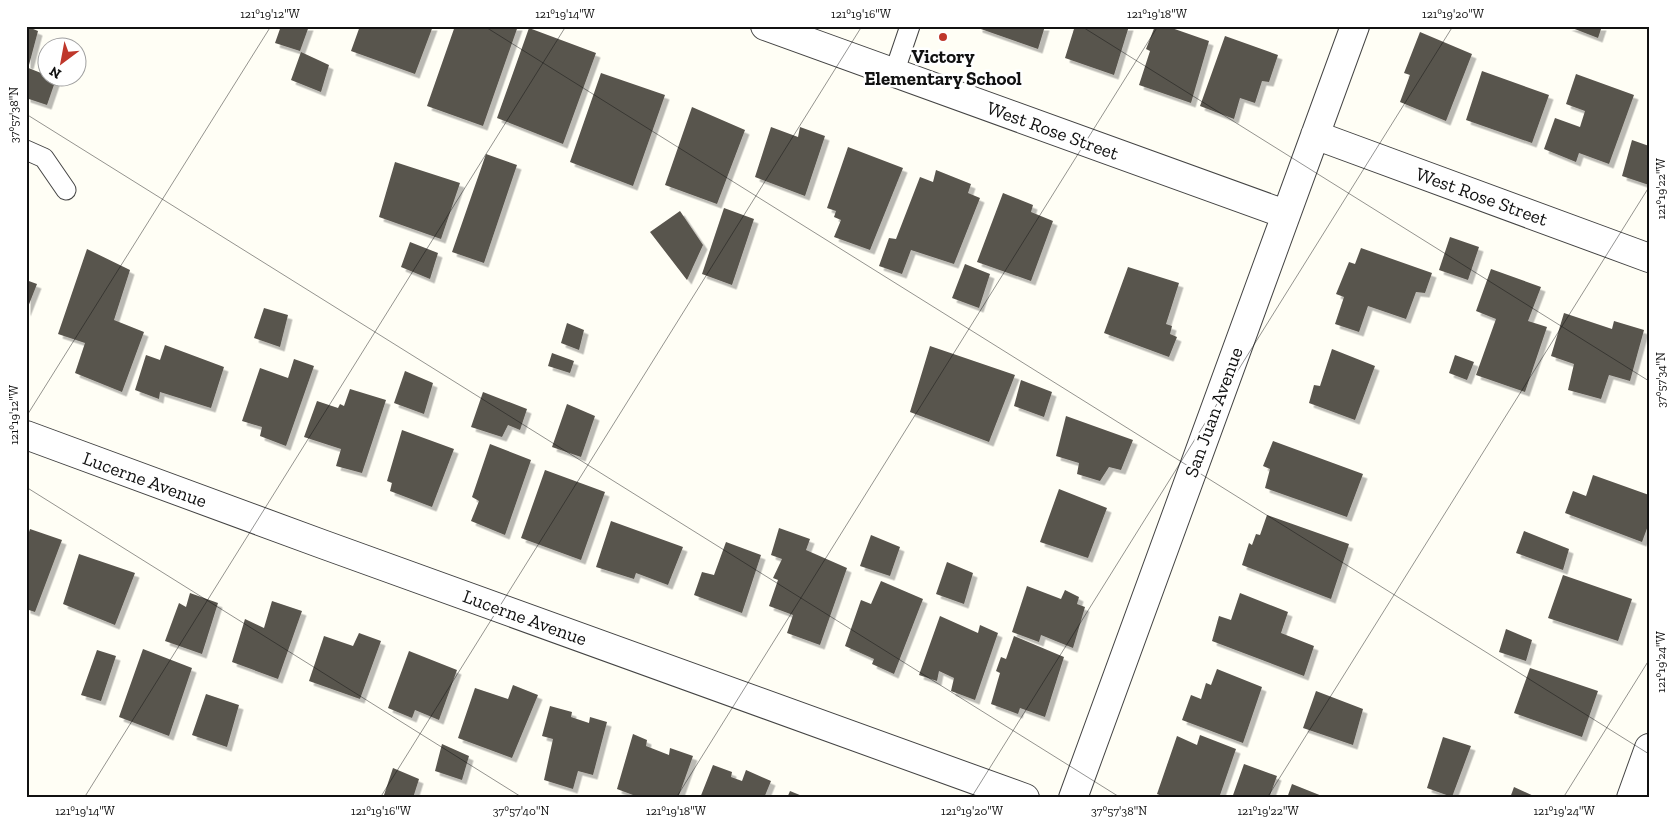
<svg xmlns="http://www.w3.org/2000/svg" width="1675" height="824" font-family="'Zilla Slab',serif">
	<style>
		.building { fill: #59544d; filter: url(#shadow) }
		.lines { fill: none; stroke-linecap: round; stroke-linejoin: round }
		.lane-casing { stroke: #444; stroke-width: 21 }
		.street-casing { stroke: #444; stroke-width: 30 }
		.lane { stroke: #fff; stroke-width: 19 }
		.street { stroke: #fff; stroke-width: 28 }
		.ticks { fill: none; stroke: #111; stroke-width: 1; stroke-opacity: 0.45 }
		.poi-dot { fill: #bf372b; stroke: #fff; stroke-width: 2 }
		.labels { text-anchor: middle; stroke-width: 5; stroke-linejoin: round; paint-order: stroke }
		.poi-label { font-size: 19px; font-weight: bold; fill: #111; stroke: #fff }
		.street-label { font-size: 19px; fill: #111; stroke: #fff }
		.neatline { fill: none; stroke: #111; stroke-width: 2 }
		.ticks-label { font-size: 12px; text-anchor: middle; fill: #111 }
	</style>
	<defs>
		<filter id="shadow"><feDropShadow dx="4.5" dy="4.5" stdDeviation="0" flood-color="#0004"/></filter>
	</defs>
	<rect width="100%" height="100%" fill="#fffef5"/>
	<path class="building" d="M26 26 38 31 29 65 26 64Z
		M281 26H309L300 51 275 43Z
		M360 26H433L415 74 351 51Z
		M455 26H518L483 126 427 106Z
		M978 26H1045L1038 49 978 28Z
		M1068 26H1129L1114 75 1065 58 1074 29Z
		M1155 26H1166L1209 41 1191 103 1139 85 1150 51 1146 49Z
		M1567 26H1602L1598 38Z
		M529 28 596 53 563 144 497 118Z
		M1420 32 1472 54 1446 121 1400 102 1410 75 1404 73Z
		M1225 36 1278 55 1269 82 1262 81 1255 103 1240 98 1234 119 1200 106Z
		M301 52 329 65 321 92 291 80Z
		M26 67 56 79 47 105 26 98Z
		M1482 71 1549 95 1532 143 1466 120Z
		M601 73 665 95 633 186 570 162Z
		M1576 74 1634 95 1609 164 1579 153 1576 162 1544 149 1555 118 1580 127 1585 111 1566 104Z
		M692 107 745 130 717 204 665 185Z
		M771 127 798 137 800 127 825 136 805 196 755 177Z
		M1632 140 1649 146V185L1622 176Z
		M848 147 903 168 870 250 834 237 841 220 834 217 836 211 827 208Z
		M486 154 517 165 484 263 452 252Z
		M395 162 460 183 441 239 379 217Z
		M936 170 971 184 968 193 980 198 954 264 911 250 902 274 879 266 889 238 896 239 920 177 933 182Z
		M1003 193 1033 205 1031 212 1053 221 1031 281 977 262Z
		M724 208 754 219 732 285 702 274Z
		M680 211 703 245 687 280 650 232Z
		M1450 237 1479 247 1468 280 1439 270Z
		M410 242 438 253 430 279 401 267Z
		M1361 248 1432 273 1425 293 1416 292 1406 319 1368 306 1359 332 1335 324 1344 297 1336 294 1349 262 1355 264Z
		M87 249 130 270 114 320 144 332 122 392 75 373 85 343 58 334Z
		M965 264 990 274 979 308 952 298Z
		M1128 267 1179 283 1166 324 1172 326 1170 334 1177 337 1169 357 1104 333Z
		M1491 269 1541 287 1528 321 1547 327 1525 392 1476 375 1496 319 1476 311Z
		M26 280 37 284 26 312Z
		M264 308 288 315 280 347 254 338Z
		M1564 313 1612 329 1614 321 1644 330 1630 381 1609 375 1601 399 1568 390 1574 364 1551 356Z
		M567 323 584 330 579 350 561 343Z
		M165 345 224 367 211 408 160 392 159 399 135 390 146 355 160 360Z
		M930 346 1015 375 989 442 910 412Z
		M1332 349 1375 366 1355 420 1309 403 1314 385 1320 386Z
		M552 353 574 361 570 373 548 366Z
		M1455 355 1474 362 1467 380 1449 373Z
		M294 359 314 366 286 446 260 436 262 427 242 421 260 368 288 378Z
		M405 371 433 383 424 414 394 403Z
		M1021 380 1052 392 1044 417 1014 406Z
		M350 389 386 400 362 473 336 466 341 449 304 437 317 401 338 408 340 404 344 406Z
		M483 392 527 409 520 430 508 425 502 437 471 427Z
		M567 404 595 416 581 457 552 447Z
		M1066 416 1133 440 1121 470 1109 467 1100 481 1077 474 1079 463 1056 456Z
		M402 430 454 449 432 507 390 491 392 483 387 481Z
		M1273 441 1363 474 1347 517 1265 488 1270 469 1263 466Z
		M490 444 531 460 505 535 471 521 479 501 472 497Z
		M545 470 605 492 581 560 521 538Z
		M1593 475 1649 495V523L1642 542 1565 513 1573 491 1586 496Z
		M1059 489 1107 508 1088 558 1040 542Z
		M1267 515 1349 544 1331 599 1242 565 1249 543 1252 545 1256 534 1260 535Z
		M611 521 683 547 668 585 636 573 634 579 596 567Z
		M779 528 810 539 806 550 847 568 820 645 787 633 793 615 769 606 778 580 773 578 782 559 771 555Z
		M30 529 62 540 35 612 26 609V541Z
		M1524 531 1569 549 1563 570 1516 553Z
		M871 535 900 547 890 576 860 566Z
		M726 542 761 555 742 613 694 595 702 572 714 575Z
		M79 554 135 573 115 625 63 604Z
		M947 562 973 573 964 604 936 594Z
		M1563 575 1632 599 1618 641 1548 618Z
		M881 581 923 599 894 674 872 664 874 659 845 646 861 600 871 604Z
		M1027 586 1061 599 1065 590 1079 597 1077 604 1085 607 1073 648 1041 635 1039 642 1012 632Z
		M190 593 218 603 202 654 165 641 179 603 186 607Z
		M1240 593 1288 612 1281 633 1314 646 1304 676 1212 641 1219 616 1231 620Z
		M272 601 302 611 278 679 232 662 245 619 264 628Z
		M940 616 978 633 980 625 998 633 975 700 951 691 954 678 939 671 937 681 919 675Z
		M1506 629 1532 640 1526 661 1499 652Z
		M359 633 381 641 360 699 309 681 324 636 353 646Z
		M1014 636 1064 657 1045 717 1020 708 1018 714 991 704 1000 673 996 671 1001 657 1006 659Z
		M143 649 192 668 169 736 119 717Z
		M97 650 116 656 101 701 81 695Z
		M409 651 457 670 439 720 415 710 412 718 388 708Z
		M1530 668 1598 691 1582 737 1514 713Z
		M1217 669 1262 687 1243 743 1182 720 1191 695 1201 699 1206 683 1211 685Z
		M513 685 538 695 512 758 458 738 475 688 508 699Z
		M1316 691 1363 709 1353 745 1303 728Z
		M206 694 239 705 227 747 192 735Z
		M550 706 572 712 571 717 589 723 590 717 607 722 593 775 578 771 573 789 544 780 553 739 542 736Z
		M633 734 647 740 646 746 669 755 670 748 693 756 678 798H641L617 789Z
		M1200 735 1236 749 1219 798H1167L1157 794 1177 736 1197 745Z
		M1443 737 1471 746 1452 797 1427 788Z
		M442 744 469 756 462 780 435 771Z
		M1244 764 1277 776 1269 798H1232Z
		M713 765 732 772 731 777 742 781 746 770 771 781 764 798H700Z
		M393 768 419 779 413 798H383Z
		M1292 784 1327 798H1287Z
		M1514 787 1538 798H1510Z
		M790 791 807 798H787Z"/>
	<g class="lines">
		<g class="lane-casing">
			<path id="lane" d="M894 73 910 26
				M26 150 44 158 66 190"/>
		</g>
		<g class="street-casing">
			<path id="street" d="M765 26 1285 214
				M1315 135 1649 258
				M26 435 322 544 1025 798
				M1073 798 1355 26
				M1631 798 1649 748"/>
		</g>
		<use href="#lane" class="lane"/>
		<use href="#street" class="street"/>
	</g>
	<path class="ticks" d="M484 26 1649 754M1081 26 1649 381M26 114 1121 798M26 417 271 26M26 487 523 798M84 798 566 26M380 798 862 26M676 798 1158 26M971 798 1453 26M1267 798 1649 187M1563 798 1649 660"/>
	<circle class="poi-dot" cx="943" cy="37" r="5"/>
	<g class="labels">
		<g class="poi-label">
			<text x="943" y="63">Victory<tspan x="943" dy="22">Elementary School</tspan></text>
		</g>
		<g class="street-label">
			<text transform="translate(1053 130) rotate(20)" y="7">West Rose Street</text>
			<text transform="translate(1482 196) rotate(20)" y="7">West Rose Street</text>
			<text transform="translate(1213 412) rotate(-70)" y="7">San Juan Avenue</text>
			<text transform="translate(145 479) rotate(20)" y="7">Lucerne Avenue</text>
			<text transform="translate(525 617) rotate(20)" y="7">Lucerne Avenue</text>
		</g>
	</g>
	<rect width="1675" height="824" fill="none" stroke="#ffffff" stroke-width="55"/>
	<g transform="translate(62 62) rotate(212)"><circle r="24" fill="#ffffff" stroke="#a0a0a0"/>
	<path d="M0-4L9 19L0 12L-9 19Z" fill="#bf372b"/>
	<text y="-8" font-size="14" font-weight="bold" text-anchor="middle" fill="#111111">N</text>
	</g>
	<rect x="28" y="28" width="1620" height="768" class="neatline"/>
	<g class="ticks-label">
		<text x="270" y="18">121°19'12"W</text>
		<text x="565" y="18">121°19'14"W</text>
		<text x="861" y="18">121°19'16"W</text>
		<text x="1157" y="18">121°19'18"W</text>
		<text x="1453" y="18">121°19'20"W</text>
		<text transform="translate(14 115) rotate(-90)" y="4">37°57'38"N</text>
		<text transform="translate(1661 189) rotate(-90)" y="4">121°19'22"W</text>
		<text transform="translate(1661 380) rotate(-90)" y="4">37°57'34"N</text>
		<text transform="translate(14 415) rotate(-90)" y="4">121°19'12"W</text>
		<text transform="translate(1661 662) rotate(-90)" y="4">121°19'24"W</text>
		<text x="85" y="815">121°19'14"W</text>
		<text x="381" y="815">121°19'16"W</text>
		<text x="521" y="815">37°57'40"N</text>
		<text x="676" y="815">121°19'18"W</text>
		<text x="972" y="815">121°19'20"W</text>
		<text x="1119" y="815">37°57'38"N</text>
		<text x="1268" y="815">121°19'22"W</text>
		<text x="1564" y="815">121°19'24"W</text>
	</g>
</svg>
